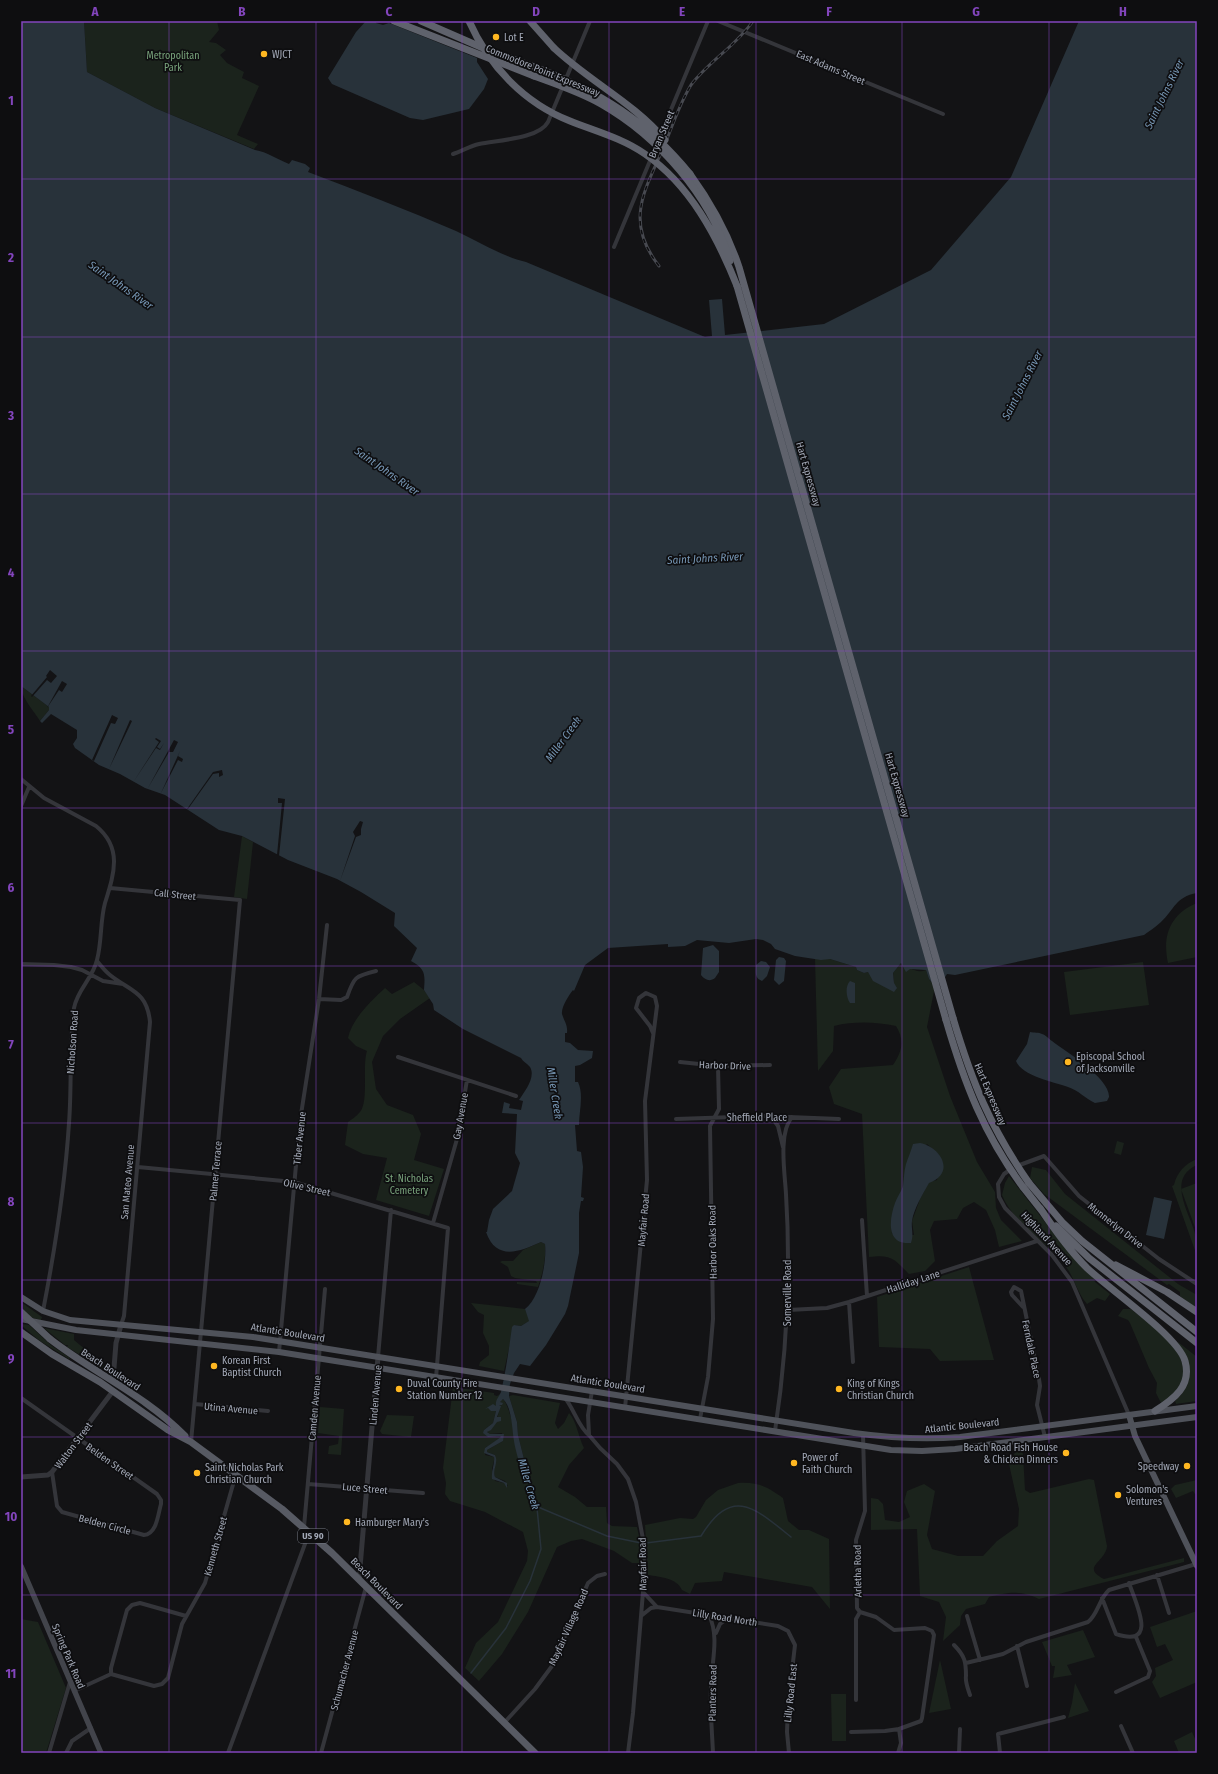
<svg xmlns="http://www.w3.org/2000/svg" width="1218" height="1774" font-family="'Fira Sans Condensed',sans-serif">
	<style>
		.green { fill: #1b231c; fill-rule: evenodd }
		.water { fill: #28323a }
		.pier { fill: #131315 }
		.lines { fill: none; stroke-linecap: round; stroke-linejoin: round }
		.stream { stroke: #28323a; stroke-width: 1.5 }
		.minor { stroke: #34353a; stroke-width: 4 }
		.tertiary { stroke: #34353a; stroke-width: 5 }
		.secondary { stroke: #42444b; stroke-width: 5.5 }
		.primary { stroke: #4f525a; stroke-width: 6 }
		.trunk { stroke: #575a63; stroke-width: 7 }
		.motorway { stroke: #5f626c; stroke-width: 7 }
		.rail-casing { stroke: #474950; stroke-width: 3 }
		.rail { stroke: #0e0e10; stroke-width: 1.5; stroke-dasharray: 4.5; stroke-linecap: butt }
		.trunk-bridge { stroke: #575a63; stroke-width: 7 }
		.motorway-bridge { stroke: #5f626c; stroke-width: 7 }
		.grid { fill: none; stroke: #8345bd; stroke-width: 1; stroke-opacity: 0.55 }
		.poi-dot { fill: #ffb721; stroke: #0e0e10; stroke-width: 1.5 }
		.labels { text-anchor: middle; stroke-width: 3.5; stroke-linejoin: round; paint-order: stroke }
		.shield { fill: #0e0e10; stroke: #767a85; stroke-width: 1 }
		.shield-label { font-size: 9px; font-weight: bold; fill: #a3a9b7 }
		.poi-label { font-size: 10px; fill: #a3a9b7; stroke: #0e0e10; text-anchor: start }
		.park-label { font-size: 10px; fill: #79a47c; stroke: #0e0e10 }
		.street-label { font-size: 10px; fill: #a3a9b7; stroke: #0e0e10 }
		.water-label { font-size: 11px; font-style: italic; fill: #7797b5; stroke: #0e0e10 }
		.neatline { fill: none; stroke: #8345bd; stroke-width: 1.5 }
		.grid-label { font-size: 13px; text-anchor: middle; font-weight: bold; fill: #8345bd }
	</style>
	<rect width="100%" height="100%" fill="#131315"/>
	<path class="green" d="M84 21H217L219 30 209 42 216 43 226 50 220 55 227 63 244 72 242 78 259 86 237 135 258 144 254 149 155 108 87 72Z
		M21 686 49 707V710L40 721C34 711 21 697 21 686Z
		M242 836 253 842 247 899 234 897Z
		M1197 903V957L1168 963C1162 936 1170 914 1197 903Z
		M815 959H830L856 967 857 970 864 973 868 972 894 983 893 973 901 963C909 967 916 974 926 970L929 979 935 986 927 1027 950 1096 977 1162 995 1192 996 1208 1001 1220 1022 1241 999 1247 995 1230 986 1210 974 1202 963 1208 957 1219 934 1221 930 1230 935 1261 925 1271 909 1274C894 1259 892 1254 869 1257L862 1114 834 1104 829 1087 841 1069 893 1065C902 1051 905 1041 896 1026 876 1022 855 1021 834 1026L833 1051 818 1071ZM927 1144 939 1155 937 1180 929 1182 920 1199 912 1221 914 1235 892 1234C890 1200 911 1173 927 1144Z
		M1143 962 1149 1005 1070 1015 1064 972Z
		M414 982 424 990 430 998 400 1019 383 1036 372 1062 376 1089 387 1105 413 1115 421 1134 414 1160 444 1169 429 1216 376 1200 387 1158 363 1154 345 1145 348 1122C352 1119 357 1116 360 1112 369 1101 362 1066 367 1051L356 1046 348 1038C352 1019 371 1001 385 988L392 994Z
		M1117 1141 1124 1143 1121 1155 1114 1153Z
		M1197 1159V1165C1165 1179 1191 1215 1196 1237 1198 1243 1197 1250 1197 1256L1172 1186 1174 1185C1177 1172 1185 1164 1197 1159Z
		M1032 1167 1046 1170 1065 1194 1178 1284 1197 1295V1309L1180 1296V1292L1169 1284 1167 1285 1044 1194 1030 1178Z
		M1009 1176 1063 1245 1094 1278 1095 1282 1110 1294 1105 1301 1097 1298 1087 1304C1077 1293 1074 1276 1064 1264 1045 1241 1014 1224 1002 1195L1005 1183Z
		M1197 1183V1233L1181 1189Z
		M541 1242 545 1244C546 1259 543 1272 538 1287L517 1284V1282L537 1283 536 1281 515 1278 511 1276 508 1267 500 1262 502 1261H513L523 1250Z
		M969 1267 994 1360 940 1361 930 1349 879 1347 877 1297Z
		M21 1302 42 1317 41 1320 21 1315Z
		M471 1303 525 1309 530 1321 521 1326 514 1325 504 1371 479 1366 480 1362 489 1355V1346L483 1333 484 1315 478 1312Z
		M1123 1309H1131C1153 1327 1197 1355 1180 1388 1177 1394 1167 1399 1161 1403L1156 1393 1157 1383 1149 1368 1130 1323 1128 1320 1118 1316Z
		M22 1324 29 1325 52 1346 70 1358 69 1359 40 1341 22 1326Z
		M44 1328 74 1334V1340L105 1366 107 1369H103L67 1347 68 1345H65Z
		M1178 1342 1197 1357V1401L1176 1404 1175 1401 1182 1394 1187 1383Z
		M453 1387 494 1393V1395L497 1396 500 1394 496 1406 488 1408 496 1411 493 1423 484 1430 488 1437 501 1436V1438L485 1448V1455L494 1457V1460L492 1469 495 1481 504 1483 508 1486 505 1481 495 1477C492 1470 497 1463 495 1455L487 1452V1450L503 1441 502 1433 490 1434 487 1432C497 1424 499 1418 498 1406L502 1405V1403L500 1402 501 1399 504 1400C514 1417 519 1454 522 1474L531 1479 527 1471 518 1435 517 1422 509 1396 513 1395 560 1403 555 1423 558 1429 564 1423 569 1413C577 1422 578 1436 584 1448L569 1465 558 1487 575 1497 587 1507H606L607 1523 612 1526 637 1527 640 1541 642 1563H632L614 1551 582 1539 571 1541 557 1547 528 1612 502 1654 479 1681 465 1668 476 1643 498 1622 527 1561 528 1551 523 1532 485 1512 450 1501 445 1494 446 1483 443 1468Z
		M320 1407 344 1409 341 1455 328 1454 329 1446 338 1444 339 1436 318 1433Z
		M387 1415 414 1416 411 1437 382 1434 380 1431Z
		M1020 1449 1023 1454 1025 1490 1030 1493 1089 1479 1094 1480 1107 1546C1106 1562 1080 1567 1104 1579L1184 1558V1562L1039 1599C1020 1590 1009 1592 989 1597L985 1604 966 1609 961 1616 960 1625 943 1641 946 1617 939 1602 920 1596 917 1529 871 1530V1498L878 1499 883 1504 885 1520 899 1522 910 1517 904 1502 907 1491 924 1484 935 1491 927 1535 932 1549 958 1556H983L997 1541 1018 1526 1019 1509 1009 1464 1016 1451Z
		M1197 1480V1494H1195L1193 1491 1176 1498 1171 1489 1175 1485Z
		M738 1483C758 1482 766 1486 783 1498L788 1521 799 1530H809L829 1539 830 1609 812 1587 724 1572 722 1581 695 1583 690 1594 682 1590C677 1578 660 1577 648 1575L645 1525 680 1518 693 1519 696 1517 706 1500 718 1490Z
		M1197 1611V1682L1160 1698 1152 1682 1156 1676 1155 1668 1173 1660 1165 1644 1157 1647 1150 1627Z
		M21 1619 38 1622 66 1688 46 1753H21Z
		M1083 1630 1095 1657 1067 1665 1072 1675 1053 1678 1055 1666H1052L1042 1642Z
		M940 1660 951 1709 929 1713Z
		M1075 1683 1089 1711 1068 1718 1072 1703Z
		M831 1694H846V1741H832Z
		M1192 1732 1197 1743V1753H1179L1174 1741Z"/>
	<path class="water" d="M21 21H84L87 72 155 108 255 150C267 152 277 159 289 164L292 160 305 164 310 168 308 172C358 191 407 210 456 231 480 242 501 256 526 262L705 337 712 336 709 300 722 299 725 335 824 324 931 270 1011 177 1079 21H1197V893C1175 897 1175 909 1161 922 1156 927 1149 931 1144 935L955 975 947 974 942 982 935 986 929 979 926 970 910 969 906 972 901 963 893 973 894 983 897 988 894 992 873 981 868 972 864 973 857 970 856 967 830 959 821 960 795 956 775 949 771 944 763 940 756 939 729 943 697 940 685 946 668 947V944L608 948 585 965 574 991 573 990C569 995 561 1007 562 1014 564 1021 568 1025 567 1033H565V1042L570 1043 578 1050 593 1051 592 1058 580 1065 575 1066V1082H578C584 1095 579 1111 579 1125H575L577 1151 581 1152 583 1167 581 1197 584 1198 583 1201H581L579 1213V1253L568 1306 565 1314 546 1345 530 1366 520 1364 514 1373 510 1384 509 1396 517 1422 518 1435 527 1471 531 1479 526 1480C522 1473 515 1449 514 1441 512 1429 512 1407 503 1399L500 1402 503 1403 502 1405H499L501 1406 497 1417H501V1421L497 1422 491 1430 487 1432 490 1434H504L503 1441 487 1450V1452L495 1455C499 1463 492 1469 495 1477L507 1483V1488L504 1483 492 1479C491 1471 495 1464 494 1457L484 1453 485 1448 501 1437 500 1436 488 1437 483 1433 484 1430 493 1423 496 1411H491L488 1408 485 1409 493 1404 496 1406C495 1400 499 1397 501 1392 506 1371 509 1348 512 1327L514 1325 521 1326 529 1321 525 1309C540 1298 547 1262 545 1244L541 1242C519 1252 496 1261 486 1232H487L489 1220 493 1209 512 1191 520 1163 515 1153 517 1114 502 1113 504 1102 510 1104 509 1108 521 1110 523 1101 519 1100C525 1091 536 1077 530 1067 527 1063 523 1062 521 1058L463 1029 434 1010 433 1004 424 990C425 975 426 969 411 961L417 948 394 926 395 913 361 892 337 879 288 860 242 836 219 830 165 795 145 788 120 774 99 765 75 748 73 744 77 738V730L51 714 42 723 40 721 49 710V707L21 686Z
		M366 21H376V23L383 25 389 23 477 58V62L488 79 484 89 469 109 423 120 410 118 332 84 328 78 356 32Z
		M713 945 719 951V972L715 978C710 982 705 980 701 975L703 948Z
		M779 957 784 958 786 961 784 981 779 985 774 980 776 960Z
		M761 961 766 962 770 967 767 976 762 981C754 978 756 972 756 965Z
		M850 981 855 983V1003H850C846 997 845 986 850 981Z
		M1030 1032C1034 1033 1039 1032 1042 1034 1046 1035 1049 1039 1052 1041 1066 1052 1110 1078 1109 1097L1107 1101 1095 1103C1086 1099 1078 1090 1068 1087 1054 1082 1022 1076 1016 1061L1027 1044Z
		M920 1143C941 1147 956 1173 929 1183 923 1194 914 1208 912 1221 911 1229 914 1234 911 1243 886 1245 889 1220 895 1203 897 1197 901 1192 903 1186 904 1179 904 1171 906 1164 908 1158 911 1151 913 1144Z
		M1154 1197 1172 1201 1164 1239 1146 1235Z"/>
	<path class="pier" d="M50 670 57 676 51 683 47 680 32 697 31 696 47 677 46 676Z
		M62 681 67 684 62 692 59 690 47 708Z
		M112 715 118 718 115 724 111 723 94 761 92 760Z
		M130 720 132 721 109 769Z
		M156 738 161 741 157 747 160 749 164 743 160 750 156 748 134 781 159 742 155 739Z
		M174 740 178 742 173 752H169L148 788Z
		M180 751 178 756 183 759 182 762 178 760 161 793Z
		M222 770 223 775 219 777V773L213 774 188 809H187L213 772Z
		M278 798 285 799 279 856 277 855 282 803H278Z
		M360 821 363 822 361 829V835L356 837 340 881 355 836 353 832Z"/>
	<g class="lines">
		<path class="stream" d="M538 1507 607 1536 641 1543
			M646 1543 701 1536C732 1486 754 1507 791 1537
			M471 1673 506 1628 530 1581 541 1549 537 1508 529 1479"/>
		<path class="minor" d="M718 21 943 114
			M660 136 708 21
			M453 154C462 151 470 146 479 144 497 140 539 139 548 122L590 21
			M614 247 657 144
			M21 779 44 798 96 826C123 848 114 874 105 903 100 921 102 941 97 960 93 978 77 990 74 1008 69 1046 72 1085 69 1123 65 1186 55 1249 43 1311
			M21 806 29 787
			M110 888 240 900 191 1442
			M97 961C101 966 105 971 110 975 130 991 147 991 150 1022L124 1316 121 1325
			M21 964 54 965 71 967 82 970 103 981 123 984
			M319 999 341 1000 347 997C354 977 355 976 376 971
			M398 1057 516 1096
			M680 1062 718 1066 770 1065
			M771 1116 778 1126 783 1147
			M676 1119 764 1116 839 1119
			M1017 1166 1044 1156 1079 1196 1159 1259 1197 1284
			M138 1167 294 1182 448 1228 436 1378
			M1011 1169 1004 1174 998 1184 999 1197 1005 1208 1052 1255 1072 1282 1129 1415
			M862 1220 867 1296
			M433 1223 457 1139 467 1080
			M849 1302 853 1362
			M1023 1307 1012 1295 1011 1292 1014 1287 1021 1291 1039 1379 1040 1386 1037 1405 1045 1437
			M788 1310 827 1308 849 1302 1037 1241
			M279 1352 300 1121 319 999 327 925
			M378 1357 391 1210
			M592 1391 588 1415 589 1435 600 1448 617 1464 628 1479 636 1502 643 1539 644 1570 643 1592 633 1713 628 1753
			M21 1398 157 1494 161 1500V1504C158 1514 157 1534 144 1535L62 1512 57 1506 52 1472
			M565 1398C574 1409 579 1428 589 1435
			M195 1404 268 1411
			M625 1408 647 1180 645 1101 657 1006 655 997 646 993 639 998 636 1008 650 1026 653 1033
			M700 1419 708 1377 713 1319 710 1126 719 1109 718 1066
			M775 1431C787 1352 791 1275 786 1194 785 1174 778 1133 792 1117
			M863 1434 865 1511 856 1540 857 1608 860 1612 876 1617 894 1630 925 1628 932 1631 934 1635 922 1718 921 1721 899 1729 901 1743 898 1753
			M308 1484 423 1493
			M304 1527 325 1289
			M1157 1575 1169 1613
			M643 1592 657 1607
			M1102 1598 1116 1634C1159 1648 1136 1604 1129 1583
			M709 1615C720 1638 711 1663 711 1688 710 1710 712 1731 713 1753
			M641 1616 651 1608 657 1607 778 1626 788 1631 795 1645 788 1705 787 1732 789 1753
			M967 1616 980 1660
			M716 1633 720 1624 728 1618
			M954 1645C965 1656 966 1662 966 1676 965 1682 968 1689 970 1695
			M1017 1646 1027 1686
			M966 1663 1003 1654 1026 1642 1088 1622C1098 1614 1099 1599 1109 1590L1196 1564
			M111 1674 154 1686 162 1684 168 1678 182 1624 205 1583 236 1474
			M111 1674V1668L127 1610 132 1605 140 1603 186 1616
			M74 1691 111 1674
			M1116 1692 1148 1677 1150 1671 1136 1637
			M856 1700V1619L860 1612
			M504 1723 535 1689 552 1666 588 1583 597 1576 605 1574
			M1121 1726 1133 1753
			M851 1732 885 1731 899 1729
			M49 1753 70 1682
			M66 1753 72 1741 91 1728
			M228 1753 309 1533
			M321 1753 366 1587
			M959 1753 960 1729
			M1000 1753 998 1734 1064 1717"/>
		<path class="tertiary" d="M113 1380 116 1343 121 1325
			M21 1477 48 1475 52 1472 113 1391
			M359 1579 378 1357"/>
		<path class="secondary" d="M21 1566 101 1753"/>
		<path class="primary" d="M21 1297 43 1311 70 1320 253 1337 854 1433C890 1438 924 1440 960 1437L1197 1406
			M21 1319 76 1330 279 1352 891 1450 922 1451 955 1449 1197 1417
			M1129 1415 1135 1436 1197 1566"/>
		<path class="trunk" d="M21 1332 52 1354 100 1382 168 1430 191 1442 282 1509 332 1553 535 1753
			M50 1339C94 1373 146 1396 185 1436"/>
		<path class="motorway" d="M394 21 534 76
			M421 21 483 48 537 68
			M530 21 554 48
			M690 174C711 203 728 234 739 267L953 1018
			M737 286 946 1020
			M1029 1183 1062 1222 1082 1241 1197 1332
			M1023 1187 1042 1211
			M1040 1208C1054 1229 1069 1250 1087 1268 1109 1289 1178 1336 1185 1361 1192 1386 1174 1399 1155 1411
			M1056 1226 1089 1258 1197 1343
			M1116 1265 1167 1292 1197 1312"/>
		<g class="rail-casing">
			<path id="rail" d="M659 266C623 220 646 189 665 144 673 124 680 103 691 85 709 61 736 46 753 21"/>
		</g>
		<use href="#rail" class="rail"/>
		<path class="trunk-bridge" d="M21 1312 50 1339"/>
		<path class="motorway-bridge" d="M469 21C489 66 524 103 570 121 595 131 622 138 645 154 690 185 717 236 737 286
			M554 48C589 81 634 103 665 140
			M537 68C599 91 648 122 690 174
			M534 76C556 84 580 92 601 104 659 137 711 197 730 261
			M953 1018C972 1082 990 1127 1029 1183
			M946 1020C964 1082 984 1135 1023 1187"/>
	</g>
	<path class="grid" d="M169 21V1753M316 21V1753M462 21V1753M609 21V1753M756 21V1753M902 21V1753M1049 21V1753M21 179H1197M21 337H1197M21 494H1197M21 651H1197M21 808H1197M21 966H1197M21 1123H1197M21 1280H1197M21 1437H1197M21 1595H1197"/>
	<g class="poi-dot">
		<circle cx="496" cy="37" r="4"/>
		<circle cx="264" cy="54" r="4"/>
		<circle cx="1068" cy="1062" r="4"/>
		<circle cx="214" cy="1366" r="4"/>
		<circle cx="399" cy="1389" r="4"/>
		<circle cx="839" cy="1389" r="4"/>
		<circle cx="1066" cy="1453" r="4"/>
		<circle cx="794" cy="1463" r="4"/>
		<circle cx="1187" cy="1466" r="4"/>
		<circle cx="197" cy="1473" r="4"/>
		<circle cx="1118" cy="1495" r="4"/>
		<circle cx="347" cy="1522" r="4"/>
	</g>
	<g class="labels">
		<rect class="shield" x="298" y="1529" width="30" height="14" rx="3"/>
		<g class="shield-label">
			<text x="313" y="1539">US 90</text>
		</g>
		<g class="poi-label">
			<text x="504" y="41">Lot E</text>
			<text x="272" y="58">WJCT</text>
			<text x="1076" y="1060">Episcopal School<tspan x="1076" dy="12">of Jacksonville</tspan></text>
			<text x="222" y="1364">Korean First<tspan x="222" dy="12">Baptist Church</tspan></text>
			<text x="407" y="1387">Duval County Fire<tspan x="407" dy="12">Station Number 12</tspan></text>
			<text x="847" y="1387">King of Kings<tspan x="847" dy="12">Christian Church</tspan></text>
			<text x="1058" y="1451" text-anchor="end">Beach Road Fish House<tspan x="1058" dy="12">&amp; Chicken Dinners</tspan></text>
			<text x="802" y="1461">Power of<tspan x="802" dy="12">Faith Church</tspan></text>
			<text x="1179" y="1470" text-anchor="end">Speedway</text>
			<text x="205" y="1471">Saint Nicholas Park<tspan x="205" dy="12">Christian Church</tspan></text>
			<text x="1126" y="1493">Solomon's<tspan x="1126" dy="12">Ventures</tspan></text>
			<text x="355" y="1526">Hamburger Mary's</text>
		</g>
		<g class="park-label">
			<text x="173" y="59">Metropolitan<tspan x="173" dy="12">Park</tspan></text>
			<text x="409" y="1182">St. Nicholas<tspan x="409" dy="12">Cemetery</tspan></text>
		</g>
		<g class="street-label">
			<text transform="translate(831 67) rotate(23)" y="4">East Adams Street</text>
			<text transform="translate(543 70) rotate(22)" y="4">Commodore Point Expressway</text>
			<text transform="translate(661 134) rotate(-67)" y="4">Bryan Street</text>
			<text transform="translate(809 474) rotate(74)" y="4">Hart Expressway</text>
			<text transform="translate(898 785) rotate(74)" y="4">Hart Expressway</text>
			<text transform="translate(175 894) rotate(6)" y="4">Call Street</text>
			<text transform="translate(72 1042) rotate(-86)" y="4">Nicholson Road</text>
			<text transform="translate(725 1065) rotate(2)" y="4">Harbor Drive</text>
			<text transform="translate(991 1094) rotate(67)" y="4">Hart Expressway</text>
			<text transform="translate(460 1116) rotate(-80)" y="4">Gay Avenue</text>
			<text x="757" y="1121">Sheffield Place</text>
			<text transform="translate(299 1138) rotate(-84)" y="4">Tiber Avenue</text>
			<text transform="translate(215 1171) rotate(-85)" y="4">Palmer Terrace</text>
			<text transform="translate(127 1182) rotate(-85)" y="4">San Mateo Avenue</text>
			<text transform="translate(307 1187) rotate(13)" y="4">Olive Street</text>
			<text transform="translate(643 1220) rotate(-85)" y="4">Mayfair Road</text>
			<text transform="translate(1116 1225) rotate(38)" y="4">Munnerlyn Drive</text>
			<text transform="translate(1047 1238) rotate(47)" y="4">Highland Avenue</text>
			<text transform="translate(712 1242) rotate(-91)" y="4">Harbor Oaks Road</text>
			<text transform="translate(913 1281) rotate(-18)" y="4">Halliday Lane</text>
			<text transform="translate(787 1293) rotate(-90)" y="4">Somerville Road</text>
			<text transform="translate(288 1332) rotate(9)" y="4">Atlantic Boulevard</text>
			<text transform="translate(1032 1349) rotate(78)" y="4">Ferndale Place</text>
			<text transform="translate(111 1369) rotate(33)" y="4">Beach Boulevard</text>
			<text transform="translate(608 1383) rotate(9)" y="4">Atlantic Boulevard</text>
			<text transform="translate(375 1395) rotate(-85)" y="4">Linden Avenue</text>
			<text transform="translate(231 1408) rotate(5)" y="4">Utina Avenue</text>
			<text transform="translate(314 1408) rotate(-85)" y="4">Camden Avenue</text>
			<text transform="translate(962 1425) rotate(-6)" y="4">Atlantic Boulevard</text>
			<text transform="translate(73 1445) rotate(-53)" y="4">Walton Street</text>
			<text transform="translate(110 1461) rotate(35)" y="4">Belden Street</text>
			<text transform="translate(365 1488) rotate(5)" y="4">Luce Street</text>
			<text transform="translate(105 1524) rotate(15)" y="4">Belden Circle</text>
			<text transform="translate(215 1546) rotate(-74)" y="4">Kenneth Street</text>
			<text transform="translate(642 1564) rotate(-91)" y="4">Mayfair Road</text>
			<text transform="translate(857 1571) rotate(-91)" y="4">Arletha Road</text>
			<text transform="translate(377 1583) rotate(45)" y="4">Beach Boulevard</text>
			<text transform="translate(725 1617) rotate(9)" y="4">Lilly Road North</text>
			<text transform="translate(568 1627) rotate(-66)" y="4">Mayfair Village Road</text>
			<text transform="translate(69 1656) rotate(67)" y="4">Spring Park Road</text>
			<text transform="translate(344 1670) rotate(-75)" y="4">Schumacher Avenue</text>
			<text transform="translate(712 1693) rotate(-89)" y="4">Planters Road</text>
			<text transform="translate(790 1693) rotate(-84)" y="4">Lilly Road East</text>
		</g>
		<g class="water-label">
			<text transform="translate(1164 94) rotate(-64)" y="4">Saint Johns River</text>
			<text transform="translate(121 285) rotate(35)" y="4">Saint Johns River</text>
			<text transform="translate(1022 385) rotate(-63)" y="4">Saint Johns River</text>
			<text transform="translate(387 471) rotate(35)" y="4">Saint Johns River</text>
			<text transform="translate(705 558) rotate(-3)" y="4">Saint Johns River</text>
			<text transform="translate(563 739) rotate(-54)" y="4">Miller Creek</text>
			<text transform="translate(555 1093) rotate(81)" y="4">Miller Creek</text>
			<text transform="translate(529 1484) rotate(74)" y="4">Miller Creek</text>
		</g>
	</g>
	<rect width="1218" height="1774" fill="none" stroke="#0e0e10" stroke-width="44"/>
	<rect x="22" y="22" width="1174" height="1730" class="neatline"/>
	<g class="grid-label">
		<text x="95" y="16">A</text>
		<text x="242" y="16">B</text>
		<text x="389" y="16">C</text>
		<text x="536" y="16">D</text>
		<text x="682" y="16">E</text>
		<text x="829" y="16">F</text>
		<text x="976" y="16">G</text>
		<text x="1123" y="16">H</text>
		<text x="11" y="105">1</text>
		<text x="11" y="262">2</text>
		<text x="11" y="420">3</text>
		<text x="11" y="577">4</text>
		<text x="11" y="734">5</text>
		<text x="11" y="892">6</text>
		<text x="11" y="1049">7</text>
		<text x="11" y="1206">8</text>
		<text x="11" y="1363">9</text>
		<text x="11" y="1521">10</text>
		<text x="11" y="1678">11</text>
	</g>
</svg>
